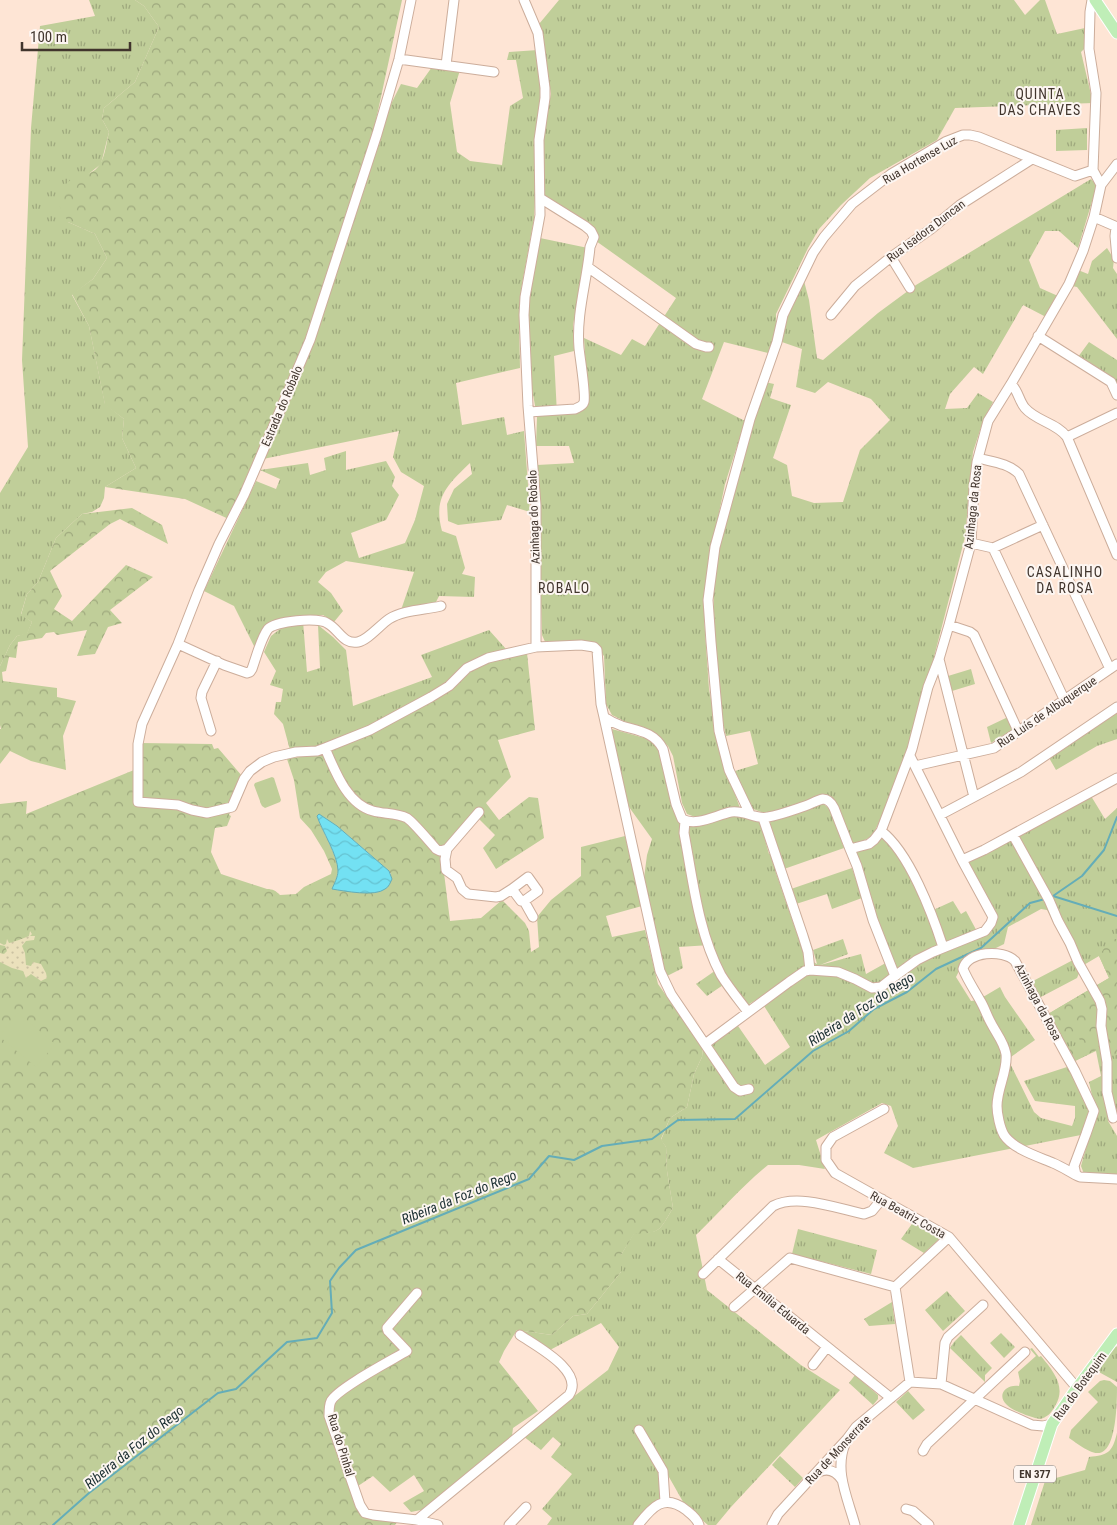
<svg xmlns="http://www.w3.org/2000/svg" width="1117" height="1525" font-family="'Roboto Condensed',sans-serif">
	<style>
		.grass { fill: url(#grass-tufts) }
		.forest { fill: url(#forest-crowns); fill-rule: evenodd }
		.sand { fill: url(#sand-dots) }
		.park { fill: #c0ce99 }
		.water { fill: url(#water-waves); stroke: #64adb8 }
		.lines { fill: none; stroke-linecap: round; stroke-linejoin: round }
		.stream { stroke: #64adb8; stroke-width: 2 }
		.minor-casing { stroke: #ccad9b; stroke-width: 11 }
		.major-casing { stroke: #fff; stroke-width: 13 }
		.minor { stroke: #fff; stroke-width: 9 }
		.major { stroke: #bfeeb7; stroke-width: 11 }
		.labels { text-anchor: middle; stroke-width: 4; stroke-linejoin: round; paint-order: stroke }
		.shield { fill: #fdf6f2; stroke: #796f68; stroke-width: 1 }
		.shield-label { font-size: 11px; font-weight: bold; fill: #41352d }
		.street-label { font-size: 12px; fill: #41352d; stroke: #fdf6f2 }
		.neighbourhood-label { font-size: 14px; letter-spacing: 1px; fill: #41352d; stroke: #fdf6f2 }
		.water-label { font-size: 14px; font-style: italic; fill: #1a2e31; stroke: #fdf6f2 }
	</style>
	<defs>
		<pattern id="grass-tufts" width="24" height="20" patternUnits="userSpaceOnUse" patternTransform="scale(1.25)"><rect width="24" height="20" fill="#c0ce99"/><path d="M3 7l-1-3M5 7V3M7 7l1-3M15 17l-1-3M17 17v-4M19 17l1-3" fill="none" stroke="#9ea87d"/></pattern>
		<pattern id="forest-crowns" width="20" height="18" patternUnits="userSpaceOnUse" patternTransform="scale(1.25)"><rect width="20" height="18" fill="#c0ce99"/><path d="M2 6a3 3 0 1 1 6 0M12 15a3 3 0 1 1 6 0" fill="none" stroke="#9ea87d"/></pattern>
		<pattern id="sand-dots" width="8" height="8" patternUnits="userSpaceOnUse" patternTransform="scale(1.25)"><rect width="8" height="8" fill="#ebe1bc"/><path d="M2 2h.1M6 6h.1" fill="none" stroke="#cbc2a2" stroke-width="1.8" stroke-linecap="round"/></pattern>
		<pattern id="water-waves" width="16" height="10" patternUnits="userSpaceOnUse" patternTransform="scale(1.25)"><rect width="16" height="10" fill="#73e1f3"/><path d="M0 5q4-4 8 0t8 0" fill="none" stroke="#65c2d1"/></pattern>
	</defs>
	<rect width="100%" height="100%" fill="#fee5d5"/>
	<path class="grass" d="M89 0H135L144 6 159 27 135 82 104 108 102 119 109 132 101 164 86 176 68 222 95 234 107 258 93 279 72 295 89 326 105 404 124 419 122 438 136 468 105 487 104 498 100 507 92 512 82 514 56 538 38 582 27 594 21 614 32 622 27 634 17 636 10 645 0 666V493L28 447 22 360 31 128 40 26 95 16Z
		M559 0H1014L1025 15 1040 0H1045L1057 34 1085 28 1086 47 1081 52 1093 103 955 108 937 140 870 178 841 205 819 229 808 248 776 314V336L768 353 724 342 702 399 745 421 725 484 708 566 704 617 709 689 721 755 740 808 698 818 687 814 682 803 673 756 668 746 653 733 634 726 612 715 606 704 604 656 597 646 546 644 542 635 537 465 574 463 569 446H536L537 417 531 383 527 312 530 284 540 238 588 248 573 325 574 351 554 356 557 414 575 412 587 387 584 338 621 355 632 339 645 346 676 298 596 241 574 215 543 194 542 138 551 94 539 24Z
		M538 50 542 87 534 141 536 177 534 219 521 290 519 320 520 368 456 383 462 425 504 417 507 435 524 431 530 512 507 505 501 520 458 525 448 521 447 504 454 489 472 474 470 463C447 485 433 498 442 531L456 536 465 568 462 574 475 577 474 597 439 596 435 604 401 610 414 572 346 561 326 572 318 582 331 593 343 611 334 622 323 615 271 621 265 627 256 650 234 606 204 591 256 481 276 489 280 479 260 470 308 463 310 475 326 470 324 458 346 451V470L386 461 395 477 392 486 399 495 386 520 351 533 359 558 405 543 415 520 424 486 401 472 393 457 399 431 263 459 313 345 331 287 366 182 384 118 401 84 417 88 432 67 460 70 450 103 457 152 470 161 502 165 510 106 523 98 516 60H507L509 52Z
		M1087 128V150L1056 151V130Z
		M1091 179 1097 185 1078 248 1059 231H1045L1029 260 1040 288 1058 296 1046 317 1023 305 983 374 974 367 950 394 945 409 967 408 978 393 993 402 983 421 973 452 965 537 927 684 914 738 886 809 872 836 857 844 851 843 829 797 767 814 753 809 742 792 735 771 758 764 750 731 726 736 720 710 715 648 713 575 734 483 765 382 774 384 770 398 791 405 773 458 787 465 792 496 814 503 843 502 860 450 890 420 871 399 828 382 815 393 796 387 802 349 779 341 788 309 804 281 809 300 817 358 823 360 878 313 916 285Z
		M1107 248 1114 259 1113 268 1117 274V339L1077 287 1072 286 1078 270 1088 274 1092 261Z
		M1089 342 1117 360V386L1078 357Z
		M303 621 307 672 320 668 318 625 333 637 346 650 353 706 432 677 421 655 489 630 506 649 464 664 438 690 371 727 318 748 290 750 283 724 274 714 276 702H281L283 689 270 685 276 671 264 652 271 636 280 629Z
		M971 669 975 684 952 691 948 676Z
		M1117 706V739L1097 746 1056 770 1048 756Z
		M1008 717 1012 728V730L991 743 987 727Z
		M612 729 652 740 663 757 683 819C706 817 740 810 760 822L769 854 778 852 771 835 770 821 821 802 830 809 844 848 784 869 775 870 805 957 817 964 813 950 843 939 848 954 820 965 861 954 866 974 891 960 875 917 867 883 854 852 884 827 931 911 953 901 961 914 966 911 980 937 991 932 996 920 965 862 1091 796 1105 819 1117 808V1115L1108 1114V1121L1117 1136V1174L1094 1176 1084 1174 1081 1166 1096 1113 1089 1082 1101 1076 1096 1051 1075 1061 1048 1014 1109 978 1099 956 1082 966 1077 978 1039 998 1033 981 1073 960 1047 910 1041 909 1008 927 1004 944 962 965 956 977 971 1001 978 1000 1000 987 1005 997 1035 1040 1008 1059 1034 1112 1041 1118 1072 1126 1075 1118V1106L1035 1101 1024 1081 1067 1067 1090 1106 1086 1134 913 1168 884 1153 898 1126 891 1106 882 1103 816 1140 825 1169 799 1165H768C742 1186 720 1212 696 1235L707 1290 801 1365 840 1390 731 1507 716 1525H708L686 1507 640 1426 635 1429 662 1474 660 1500 650 1506 633 1525H547L552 1518 542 1509 572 1474 551 1457 561 1444 553 1437 541 1450 523 1436 608 1370 619 1347 601 1323 550 1350 517 1330 552 1335 573 1316 587 1314 621 1272V1255L634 1233C661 1233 659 1231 673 1208L667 1171 666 1147 661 1140 670 1118 687 1107 694 1074 702 1057 703 1048 736 1023 765 1065 790 1047 759 998 746 1006 729 981 707 996 696 984 719 968 710 945 679 947 683 968 665 977 658 960 644 878 647 855 652 839 629 807 619 772Z
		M852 868 862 898 832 909 827 894 796 904 791 889Z
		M914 1221 937 1234 939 1239 924 1253 901 1239Z
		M798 1229 877 1250 871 1274 792 1254Z
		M947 1291 965 1311 943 1331 925 1310Z
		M892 1302 895 1324 869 1326 864 1319Z
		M1001 1333 1015 1347 1004 1358 990 1343Z
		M961 1335 992 1368 985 1375V1382L950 1348 954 1342Z
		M1115 1345 1117 1347V1382L1097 1371Z
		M1032 1348 1039 1357 1041 1356C1053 1371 1067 1387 1055 1406 1051 1413 1048 1417 1040 1419 1032 1418 1013 1411 1007 1405 996 1395 1006 1384 1019 1386L1020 1381 1018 1372 1036 1356 1030 1349Z
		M855 1375 878 1395V1399L873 1405 849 1383Z
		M1104 1380 1110 1381 1117 1387C1117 1401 1117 1455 1097 1453 1089 1453 1075 1442 1069 1438L1071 1430 1098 1402 1088 1392 1100 1381Z
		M908 1391 925 1410 913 1420 896 1402Z
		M1117 1433V1525H1031L1045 1481 1085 1470 1089 1457C1108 1455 1112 1453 1117 1433Z
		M780 1456 803 1478 795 1487 772 1465Z"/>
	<path class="forest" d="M135 0H402L374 129 314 345 233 521 185 499 105 487 136 468 122 438 124 419 105 405 89 326 72 294 93 279 107 258 95 234 68 222 58 203 65 185 76 175C104 176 104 154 109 132L102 119 104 108 135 82 159 27 144 6Z
		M132 508 162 525 168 544 120 519 110 524 50 571 62 596 54 609 72 621 126 565 153 577 110 610 122 623 108 627 95 654 77 656 87 630 57 635 54 632 46 633 42 638 18 642 16 658 9 657 6 671 2 672 3 681 57 688V697L76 701 63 736 66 770 31 761 10 751 0 764V729H1L0 725V666L10 645 17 636 27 633 32 622 21 615 27 594 38 582 56 538 82 514Z
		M527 653 535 730 498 740 511 777 486 803 499 820 529 797 538 798 544 838 496 869 483 848 495 835 478 818 442 857 450 921 481 918 502 900 525 923 529 931 531 952 539 947 537 917 551 900 581 876V847L625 836 642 906 606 916 612 937 645 930 658 984 703 1048 702 1057 694 1074 687 1107 670 1118 661 1139 666 1147 667 1171 673 1208C659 1231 661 1233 634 1234L621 1255V1272L587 1314 573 1316 552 1335 517 1330 504 1351 499 1362 538 1411 513 1428 512 1436 426 1509 411 1512 403 1503 424 1491 414 1475 390 1492 373 1476 358 1486 344 1444 337 1446 356 1508 367 1517 398 1521 395 1525H0V804L27 801 26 814 134 770 140 743 212 744 214 749 218 748 242 776 229 815 231 816 227 826 215 828 211 852 221 874 267 889C273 889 276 891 280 895L296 894 304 887 331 874 332 869 324 851 311 830 300 818 294 780 287 759 319 754 352 742 408 715 442 696 471 671 489 660ZM319 814 337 826 389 871 391 874 379 892 346 891 332 889C334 884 338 877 338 871 338 855 322 832 317 816Z
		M1110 939H1117V1055L1110 1056 1100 1044 1096 1050 1075 1061 1069 1049 1081 1042 1076 1033 1063 1040 1048 1014 1109 978 1099 956Z"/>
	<path class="sand" d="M30 931 32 934 30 936H35L34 940 26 941 22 946 25 953 26 965 31 966 33 962 41 964 46 973 47 978 41 981 31 974 26 978 23 971 12 968 0 962V953L4 954 7 951 5 946 0 945V943L4 945 6 944 7 939 9 943C11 943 27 937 29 936Z"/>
	<path class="park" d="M272 777 274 778 281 800 280 802 265 808 262 806 260 802V801L254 785 255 783Z
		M18 1013 55 1044 36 1067 0 1037V1035Z"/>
	<path class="water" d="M319 814 337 826 389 871 392 879C390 883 389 887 385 889 375 897 344 891 332 889 334 884 338 877 338 871 338 855 322 831 317 816Z"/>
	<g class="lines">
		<path class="stream" d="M1053 896 1082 876 1104 850 1117 817
			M1050 897 1053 896 1117 916
			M53 1525 89 1493 218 1393 236 1389 287 1342 317 1338 332 1313 330 1281 339 1268 356 1250 529 1179 549 1156 574 1160 602 1146 652 1139 678 1120 735 1119 813 1051 849 1031 874 1009 907 992 936 969 981 948 1030 903 1045 899"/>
		<g class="minor-casing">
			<path id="minor" d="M411 0 399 59 377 134 310 340 257 465 244 495 219 544 199 590 178 644 142 724 138 744V802L178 805 192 810 207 813 232 807 244 779 250 771 262 762 274 757 296 752 317 751 325 748 370 730 431 697 449 686 467 668 488 658 536 647 581 645 594 647 597 650 601 704 604 717C610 721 616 724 622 726 639 731 654 732 663 749L676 804 682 819C696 827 716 815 731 812 746 810 755 820 768 817 780 815 793 810 805 806 811 804 817 800 823 799 829 799 832 804 834 808L850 849 869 844 874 840 881 831 912 749 928 687 939 659 949 625 971 543 974 486 977 462 988 421 1011 384 1069 284 1083 251 1094 217 1101 185 1117 164
				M524 0 538 33 545 88V98L539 140 540 215 525 297 524 315 528 406 536 505V647
				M1092 0 1090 12 1089 49 1096 93 1093 170 1101 185
				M399 59 494 72
				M446 65 454 0
				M1094 217 1117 227
				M1116 227 1115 236 1117 258
				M891 257 910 288
				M589 268 696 344 706 347H709
				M831 315 855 286 891 257 931 229 960 205 1032 159
				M1038 336 1111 382 1117 395
				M1011 384C1018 390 1019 401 1025 408 1036 421 1057 423 1067 437L1117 555
				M529 412 575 409C579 407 583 406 584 402 586 394 580 358 579 348 576 314 587 281 590 247L594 237 591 231 585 226 540 198
				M1067 437 1117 413
				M978 458C993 462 1008 463 1019 474L1110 669
				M971 543 993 548 1043 525
				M993 548 1064 699
				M949 625 970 632 974 635 1018 731
				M178 644 224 665 247 673 250 672 252 669C256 658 261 638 268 629 275 621 318 617 327 623 339 629 343 645 358 642 368 640 380 625 389 619 403 610 424 610 441 606
				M939 659 974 797
				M604 717 660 971 671 994 734 1087 740 1091 749 1089
				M211 731 201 698 202 692 217 661
				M325 748C335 771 347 804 373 811 384 814 396 813 407 818 413 822 430 842 436 849L440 851 447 849 479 812
				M915 766 994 748 1117 664
				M750 814 729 770 719 731 711 642 708 600 715 547 750 419 777 342 783 315 813 253 824 237 852 204 891 174 945 142 963 135H970L979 137 1075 176 1093 170
				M940 815 1021 772 1117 707
				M763 818 803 936 808 952 810 970
				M685 821 684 833C693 880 698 932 721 975 729 988 739 1000 748 1012
				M881 831C909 852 932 913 943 947
				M1013 835 1049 900 1058 921 1070 943 1078 962 1100 1001 1102 1009 1101 1026 1107 1062V1092L1113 1118
				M447 849 445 859 446 870 457 878 462 889 468 894 496 897 501 896 512 889
				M962 860 984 850 1117 778
				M521 901 512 889 528 877 538 891 524 901 533 917
				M895 976 917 960 933 952 985 931 991 923 993 917 962 860 910 756
				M705 1044 789 982 805 971 810 970 838 972 855 979 872 988 881 987 895 976 873 920 857 866 850 849
				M884 1109 833 1137 826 1147V1160L835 1173 949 1237 1077 1388
				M1076 1175 1074 1166 1086 1134 1094 1111 1075 1071 1015 961C1003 949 967 951 963 969 968 981 975 991 981 1002 985 1009 987 1016 991 1023 996 1033 1004 1042 1006 1054 1008 1071 997 1088 997 1106 997 1114 1000 1128 1004 1135 1013 1149 1039 1157 1053 1163 1063 1167 1071 1173 1080 1177L1117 1179
				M718 1259 891 1398
				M703 1274 773 1206C798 1193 839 1209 864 1214L872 1211 882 1199
				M895 1287 910 1382
				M895 1287 949 1237
				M417 1293 387 1328 388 1331 407 1351C392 1360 338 1388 331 1401 329 1405 329 1411 329 1416L360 1505 365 1513 373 1515 417 1520 438 1525
				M734 1307 790 1258 895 1287
				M813 1365 827 1347
				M941 1384 945 1343 948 1337 983 1305
				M639 1430 663 1471 665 1502
				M845 1444C834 1471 848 1499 855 1525
				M923 1451 927 1444 1025 1352
				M817 1473C827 1467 836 1471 842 1480
				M906 1509 913 1511 929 1525
				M417 1520 569 1395C585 1371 536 1346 520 1335
				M509 1525 526 1507
				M638 1525C652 1507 664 1493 686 1510 691 1514 697 1518 699 1525
				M772 1525 778 1514 847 1439 856 1427 910 1382 941 1384 1032 1425 1043 1426 1052 1424"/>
		</g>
		<g class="major-casing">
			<path id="major" d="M1095 0 1117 33
				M1019 1525 1052 1424 1077 1388 1117 1334"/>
		</g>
		<use href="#minor" class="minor"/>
		<use href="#major" class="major"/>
	</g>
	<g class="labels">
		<rect class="shield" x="1014" y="1465.5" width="42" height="17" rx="4"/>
		<g class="shield-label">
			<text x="1035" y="1478">EN 377</text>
		</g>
		<g class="street-label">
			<text transform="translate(920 160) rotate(-30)" y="4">Rua Hortense Luz</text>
			<text transform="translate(926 231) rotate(-37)" y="4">Rua Isadora Duncan</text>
			<text transform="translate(282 406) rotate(-67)" y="4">Estrada do Robalo</text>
			<text transform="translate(973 507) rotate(-84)" y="4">Azinhaga da Rosa</text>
			<text transform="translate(534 517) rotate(-92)" y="4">Azinhaga do Robalo</text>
			<text transform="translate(1047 712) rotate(-34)" y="4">Rua Luís de Albuquerque</text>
			<text transform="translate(1038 1002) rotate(62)" y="4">Azinhaga da Rosa</text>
			<text transform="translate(908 1215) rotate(29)" y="4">Rua Beatriz Costa</text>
			<text transform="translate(773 1303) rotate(39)" y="4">Rua Emília Eduarda</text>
			<text transform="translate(1080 1386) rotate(-54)" y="4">Rua do Botequim</text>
			<text transform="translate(341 1445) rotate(73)" y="4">Rua do Pinhal</text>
			<text transform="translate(838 1450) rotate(-47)" y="4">Rua de Monserrate</text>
		</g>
		<g class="neighbourhood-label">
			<text x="1040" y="99">QUINTA<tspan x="1040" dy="16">DAS CHAVES</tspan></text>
			<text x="1065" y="577">CASALINHO<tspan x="1065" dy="16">DA ROSA</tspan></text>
			<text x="564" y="593">ROBALO</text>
		</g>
		<g class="water-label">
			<text transform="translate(861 1009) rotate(-33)" y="5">Ribeira da Foz do Rego</text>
			<text transform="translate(459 1197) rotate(-22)" y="5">Ribeira da Foz do Rego</text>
			<text transform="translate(134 1447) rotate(-39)" y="5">Ribeira da Foz do Rego</text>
		</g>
	</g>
	<path d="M22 42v8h108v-8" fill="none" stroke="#41352d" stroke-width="2.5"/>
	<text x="30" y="42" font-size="15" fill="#41352d" stroke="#fdf6f2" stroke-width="4" paint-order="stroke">100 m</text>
</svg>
